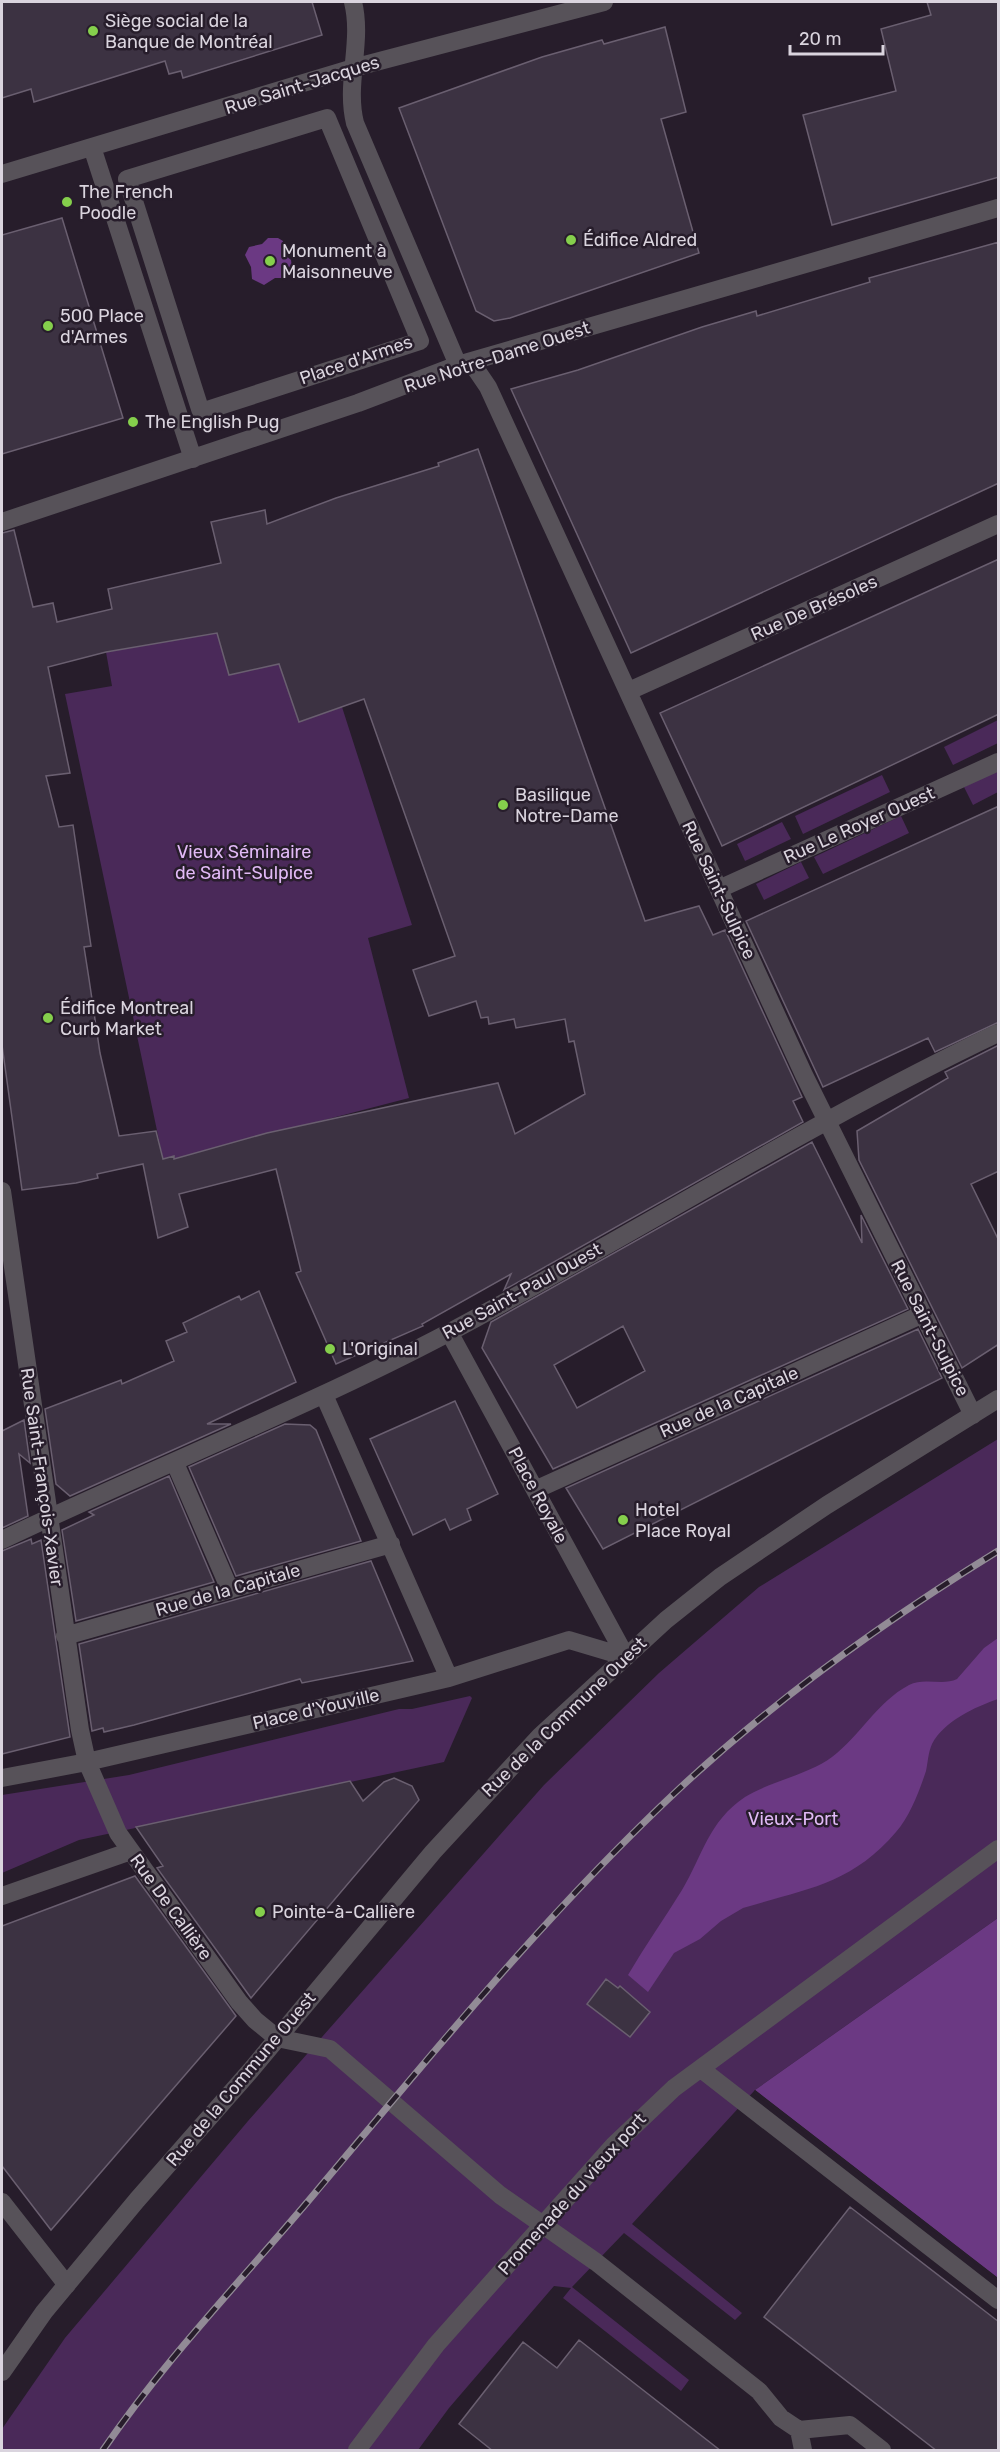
<svg xmlns="http://www.w3.org/2000/svg" width="1000" height="2452" font-family="Rubik,sans-serif">
	<style>
		.green { fill: #4a2959 }
		.water { fill: #6b3983 }
		.pier { fill: #271d2b }
		.building { fill: #3c3242; stroke: #6a5f70; stroke-width: 1.5; fill-rule: evenodd }
		.lines { fill: none; stroke-linecap: round; stroke-linejoin: round }
		.minor { stroke: #575259; stroke-width: 18 }
		.rail-casing { stroke: #928b96; stroke-width: 7 }
		.rail { stroke: #271d2b; stroke-width: 4.5; stroke-dasharray: 14; stroke-linecap: butt }
		.poi-dot { fill: #85cf4c; stroke: #271d2b; stroke-width: 2 }
		.labels { text-anchor: middle; stroke-width: 5; stroke-linejoin: round; paint-order: stroke }
		.poi-label { font-size: 18px; fill: #dad4de; stroke: #271d2b; text-anchor: start }
		.street-label { font-size: 18px; fill: #dad4de; stroke: #271d2b }
		.park-label { font-size: 18px; fill: #e1b9f6; stroke: #271d2b }
	</style>
	<rect width="100%" height="100%" fill="#271d2b"/>
	<path class="green" d="M217 633 229 675 279 664 299 722 342 707 412 925 368 938 409 1098 174 1159 173 1156 163 1159 65 694 112 686 106 652Z
		M998 720V743L953 765 944 747Z
		M998 770V792L973 805 964 787Z
		M882 775 890 792 803 834 795 816Z
		M901 816 909 833 823 874 814 857Z
		M782 822 791 839 745 861 737 844Z
		M801 862 809 878 764 900 756 884Z
		M998 1439V1918L755 2090 632 2224 742 2313 735 2320 624 2233 572 2287 689 2380 681 2391 563 2298 571 2288 554 2286 449 2408 418 2450H2V2429L65 2338 248 2121 544 1785 659 1673 759 1587Z
		M470 1696 472 1698 444 1762 79 1840 2 1873V1795L129 1775 399 1709H412Z"/>
	<path class="water" d="M268 238H278L283 241 285 255 291 260 292 268 284 278H275L264 285 252 279 251 267 245 255 249 247 262 244Z
		M998 1638V1699C975 1707 944 1721 932 1744 928 1753 928 1762 926 1771 919 1792 910 1816 896 1832 851 1885 805 1889 743 1908L721 1921 700 1939 674 1953 648 1992 628 1975C645 1946 664 1919 682 1890 703 1855 708 1822 745 1797 771 1781 810 1774 832 1757 860 1736 877 1702 909 1685 924 1677 943 1686 957 1679L984 1648Z
		M998 1918V2278L755 2090Z"/>
	<path class="pier" d="M755 2090 998 2278V2281L753 2093Z"/>
	<path class="building" d="M2 2H312L322 35 183 78 181 71 169 74 165 61 34 102 31 89 2 98Z
		M927 2H999V177L832 225 803 115 896 91 881 29 931 15Z
		M665 27 686 112 661 119 699 253 510 318 494 321 476 311 399 108 542 57 602 40 604 44Z
		M62 218 123 418 2 454V235Z
		M999 242V483L631 653 511 389 578 370 702 327 756 311 757 316 870 282 869 278Z
		M478 449 645 921 699 906 713 935 725 930 802 1097 793 1101 803 1122 504 1290 511 1274 422 1324 423 1326 336 1364 296 1273 301 1271 276 1169 179 1194 188 1227 158 1238 143 1164 97 1174 98 1178 76 1183 22 1190 2 1045V533L14 530 33 607 53 603 57 622 112 609 108 589 221 563 211 522 265 510 267 524 336 498 439 466 438 463ZM217 633 229 675 279 664 299 722 364 699 455 956 413 970 429 1016 476 1001 481 1018 488 1017 489 1024 514 1019 516 1028 565 1019 569 1042 574 1041 585 1094 515 1134 498 1083 267 1133 174 1159V1156L163 1159 156 1131 119 1136 100 1053 89 979 84 947 91 946 73 825 59 827 46 776 70 773 48 667 106 652Z
		M999 559V714L722 846 660 713Z
		M999 806V1022L935 1052 928 1038 823 1087 746 921Z
		M999 1045V1171L971 1184 999 1241V1344L962 1368 859 1160 857 1131 948 1078 945 1072Z
		M812 1142 862 1243 861 1215 908 1309 553 1469 482 1348 491 1322ZM623 1326 645 1371 577 1408 554 1365Z
		M259 1291 296 1382 207 1424H231L70 1496 56 1484 45 1409 121 1380 122 1384 174 1361 166 1341 187 1332 183 1323 239 1296 241 1300Z
		M918 1329 942 1378 603 1549 566 1488Z
		M455 1401 498 1494 467 1509 471 1520 450 1530 445 1519 413 1535 370 1439Z
		M24 1420 30 1463 19 1454 28 1516 2 1528V1431Z
		M285 1424 310 1425 316 1430 361 1541 236 1576 189 1467Z
		M169 1476 214 1582 76 1621 62 1530 94 1515 89 1512Z
		M31 1539 32 1544 41 1540 70 1737 2 1754V1551Z
		M371 1561 413 1661 302 1683 300 1679 134 1725 104 1732 103 1728 92 1731 79 1644Z
		M394 1778 412 1786 419 1800 251 1998 157 1868 163 1866 136 1827 350 1781 363 1801 384 1782Z
		M135 1876 236 2016 51 2230 2 2166V1926Z
		M606 1979 618 1988 620 1986 650 2012 630 2037 587 2004Z
		M850 2207 999 2322V2451H937L764 2317Z
		M579 2340 721 2451H493L459 2424 523 2342 557 2368Z"/>
	<g class="lines">
		<path class="minor" d="M353 2C363 42 345 83 355 123L458 365
			M327 118 420 341 201 412 127 179Z
			M92 147 193 459
			M2 174 353 68 604 2
			M471 362 488 387 804 1075 973 1415
			M2 522 358 403 458 365 998 208
			M629 691 998 524
			M719 889 998 762
			M2 1191 80 1730 87 1762 118 1833 239 2002 255 2020 277 2038 330 2049 500 2195 596 2262 759 2391 781 2418 799 2430 850 2425 882 2450
			M449 1332 626 1657
			M324 1395 449 1678
			M175 1463 230 1590
			M535 1490 923 1314
			M2 1540C150 1469 304 1409 450 1332 634 1234 811 1122 998 1033
			M65 1636 391 1544
			M2 1778 87 1762 449 1678 569 1640 626 1657
			M2 1896 131 1851
			M701 2069 998 2300
			M2 2202 67 2285
			M2 2372 44 2312 137 2200 251 2070 433 1852 540 1736 666 1620 720 1577 827 1505 998 1399
			M799 2430 803 2450
			M357 2450 436 2345 614 2145 674 2088 998 1849"/>
		<g class="rail-casing">
			<path id="rail" d="M103 2450C166 2358 243 2279 315 2193 432 2054 547 1912 680 1788 777 1698 886 1620 998 1551"/>
		</g>
		<use href="#rail" class="rail"/>
	</g>
	<g class="poi-dot">
		<circle cx="93" cy="31" r="6"/>
		<circle cx="67" cy="202" r="6"/>
		<circle cx="571" cy="240" r="6"/>
		<circle cx="270" cy="261" r="6"/>
		<circle cx="48" cy="326" r="6"/>
		<circle cx="133" cy="422" r="6"/>
		<circle cx="503" cy="805" r="6"/>
		<circle cx="48" cy="1018" r="6"/>
		<circle cx="330" cy="1349" r="6"/>
		<circle cx="623" cy="1520" r="6"/>
		<circle cx="260" cy="1912" r="6"/>
	</g>
	<g class="labels">
		<g class="poi-label">
			<text x="105" y="27">Siège social de la<tspan x="105" dy="21">Banque de Montréal</tspan></text>
			<text x="79" y="198">The French<tspan x="79" dy="21">Poodle</tspan></text>
			<text x="583" y="246">Édifice Aldred</text>
			<text x="282" y="257">Monument à<tspan x="282" dy="21">Maisonneuve</tspan></text>
			<text x="60" y="322">500 Place<tspan x="60" dy="21">d'Armes</tspan></text>
			<text x="145" y="428">The English Pug</text>
			<text x="515" y="801">Basilique<tspan x="515" dy="21">Notre-Dame</tspan></text>
			<text x="60" y="1014">Édifice Montreal<tspan x="60" dy="21">Curb Market</tspan></text>
			<text x="342" y="1355">L'Original</text>
			<text x="635" y="1516">Hotel<tspan x="635" dy="21">Place Royal</tspan></text>
			<text x="272" y="1918">Pointe-à-Callière</text>
		</g>
		<g class="street-label">
			<text transform="translate(302 85) rotate(-17)" y="6">Rue Saint-Jacques</text>
			<text transform="translate(497 357) rotate(-18)" y="6">Rue Notre-Dame Ouest</text>
			<text transform="translate(356 360) rotate(-19)" y="6">Place d'Armes</text>
			<text transform="translate(814 608) rotate(-24)" y="6">Rue De Brésoles</text>
			<text transform="translate(859 825) rotate(-24)" y="6">Rue Le Royer Ouest</text>
			<text transform="translate(719 890) rotate(65)" y="6">Rue Saint-Sulpice</text>
			<text transform="translate(522 1291) rotate(-29)" y="6">Rue Saint-Paul Ouest</text>
			<text transform="translate(930 1328) rotate(63)" y="6">Rue Saint-Sulpice</text>
			<text transform="translate(729 1402) rotate(-24)" y="6">Rue de la Capitale</text>
			<text transform="translate(42 1477) rotate(82)" y="6">Rue Saint-François-Xavier</text>
			<text transform="translate(538 1495) rotate(62)" y="6">Place Royale</text>
			<text transform="translate(228 1590) rotate(-16)" y="6">Rue de la Capitale</text>
			<text transform="translate(316 1709) rotate(-13)" y="6">Place d'Youville</text>
			<text transform="translate(564 1717) rotate(-44)" y="6">Rue de la Commune Ouest</text>
			<text transform="translate(171 1907) rotate(54)" y="6">Rue De Callière</text>
			<text transform="translate(241 2079) rotate(-50)" y="6">Rue de la Commune Ouest</text>
			<text transform="translate(572 2194) rotate(-48)" y="6">Promenade du vieux port</text>
		</g>
		<g class="park-label">
			<text x="244" y="858">Vieux Séminaire<tspan x="244" dy="21">de Saint-Sulpice</tspan></text>
			<text x="793" y="1825">Vieux-Port</text>
		</g>
	</g>
	<rect width="1000" height="2452" fill="none" stroke="#dad4de" stroke-width="6"/>
	<path d="M790 45v9h93v-9" fill="none" stroke="#dad4de" stroke-width="3"/>
	<text x="799" y="45" font-size="18" fill="#dad4de" stroke="#271d2b" stroke-width="4.5" paint-order="stroke">20 m</text>
</svg>
